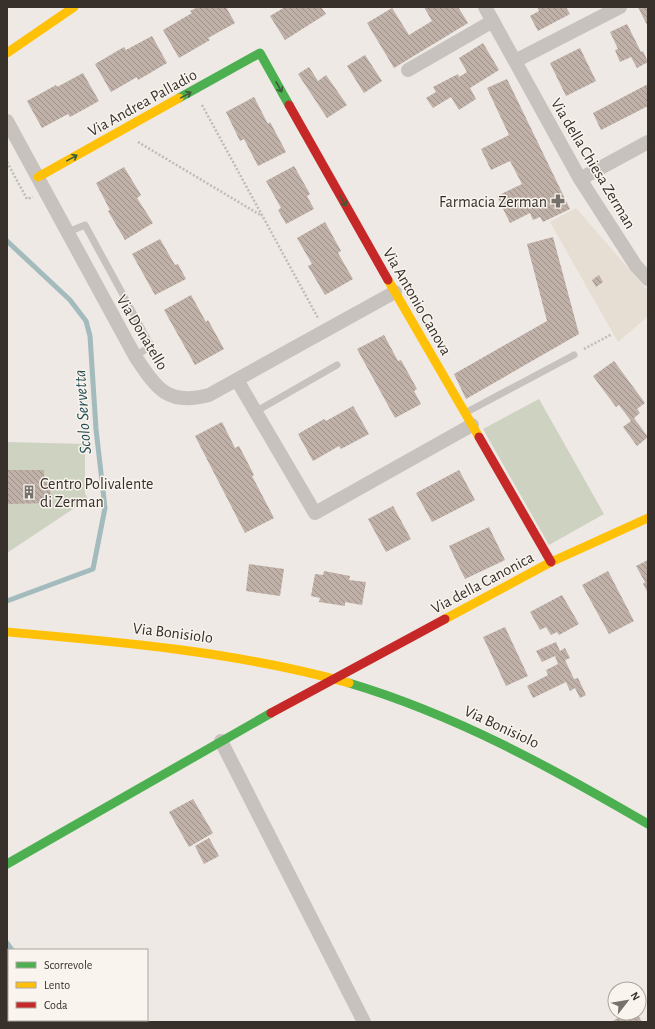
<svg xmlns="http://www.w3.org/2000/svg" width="655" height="1029" font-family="'Alegreya Sans',sans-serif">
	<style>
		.pitch { fill: #ced2c0 }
		.plaza { fill: #e6ded3 }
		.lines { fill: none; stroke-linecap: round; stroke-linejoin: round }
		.stream { stroke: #a3bbbc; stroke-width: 5 }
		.building { fill: url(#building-back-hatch) }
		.path { stroke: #bfbbb6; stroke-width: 2.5; stroke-dasharray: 2 2; stroke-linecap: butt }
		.lane { stroke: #c7c2bd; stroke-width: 7 }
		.street { stroke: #c7c2bd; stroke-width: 14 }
		.fast { stroke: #4caf50; stroke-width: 9 }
		.slow { stroke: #ffc107; stroke-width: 9 }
		.jam { stroke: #c62828; stroke-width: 9 }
		.oneway { stroke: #3e5c38 }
		.labels { text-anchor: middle; stroke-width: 3; stroke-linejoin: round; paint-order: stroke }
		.street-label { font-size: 16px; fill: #37302b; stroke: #f9f4ed }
		.poi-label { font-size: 16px; fill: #37302b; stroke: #f9f4ed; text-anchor: end }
		.water-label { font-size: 17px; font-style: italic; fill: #254e55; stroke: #f9f4ed }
	</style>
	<defs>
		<pattern id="building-back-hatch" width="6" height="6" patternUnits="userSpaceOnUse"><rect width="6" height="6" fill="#bfb0a8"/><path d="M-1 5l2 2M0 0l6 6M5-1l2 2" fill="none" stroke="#9c9089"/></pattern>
	</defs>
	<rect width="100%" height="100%" fill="#eee9e4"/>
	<path class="pitch" d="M539 399 604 514 549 545 483 429Z
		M7 442 85 444V493L88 499 7 553Z"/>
	<path class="plaza" d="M576 208 648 291V316L618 342 550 222Z"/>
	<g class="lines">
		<path class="stream" d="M7 241 70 300 86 321 90 336 96 429 105 508 93 569 7 601
			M7 943 12 950
			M52 1020 53 1022"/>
	</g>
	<path class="building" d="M198 7H226L235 23 208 38 210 40 179 58 163 30 192 13 190 11Z
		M285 7H321L326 14 285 40 270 16Z
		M424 7H458L468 23 394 68 367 23 392 8 409 35 432 21Z
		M537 7H566L570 14 538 31 530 16 539 11Z
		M638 7H648V27Z
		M627 24 641 52 643 51 648 62 637 68 631 57 620 62 615 50 618 49 610 32Z
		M152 36 167 63 138 80 137 77 111 92 95 64 124 47 126 50Z
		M483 43 499 70 470 88 476 99 459 110 451 97 433 108 426 98 436 92 433 87 458 74 459 77 467 72 459 58Z
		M580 48 596 81 566 96 550 63Z
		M365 55 382 81 364 93 347 66Z
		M309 67 318 81 326 75 347 105 327 118 298 74Z
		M83 73 99 101 70 117 68 114 42 128 27 101 56 85 57 87Z
		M507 79 570 209 543 222 540 217 533 220 530 213 510 223 497 196 522 184 510 161 491 170 481 149 509 135 487 88Z
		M648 84V106L601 130 593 113Z
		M254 97 268 124 270 122 286 152 258 166 244 139 240 141 226 112Z
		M294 166 310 194 307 196 314 209 286 224 278 210 281 208 266 181Z
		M124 167 141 195 137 198 153 223 125 240 108 211 110 210 96 183Z
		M325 222 341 251 338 253 353 279 325 295 308 266 312 264 297 238Z
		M553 237 579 334 466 399 454 374 547 321 527 244Z
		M160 239 175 265 178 264 186 279 155 295 132 254Z
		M599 275 603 282 596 287 592 280Z
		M191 295 206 322 208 320 224 349 195 365 164 310Z
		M384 335 398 361 401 360 417 389 414 391 421 404 395 418 357 349Z
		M614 361 645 403 637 409 640 413 634 418 648 437 637 446 623 427 631 421 619 405 616 407 593 376Z
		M353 406 369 434 341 449 339 446 313 461 298 434 324 419 326 421Z
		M222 422 235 448 239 446 254 475 252 476 274 518 245 533 195 436Z
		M7 470H44V482H50L51 503 7 504Z
		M459 470 475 500 432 522 416 493Z
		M393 506 411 539 386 552 368 519Z
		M489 527 505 560 465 579 449 546Z
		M648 560V593L643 584 645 582 636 566Z
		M249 564 284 569 280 596 246 591Z
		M324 571 350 576 349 580 366 582 362 605 345 602V606L319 602 320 598 311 596 315 574 323 575Z
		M608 571 634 621 609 634 582 585Z
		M562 595 579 624 559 635 557 632 551 635 546 627 540 630 530 612Z
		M505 627 528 676 506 686 483 637Z
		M556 642 560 651 565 648 570 658 565 660 574 679 578 678 586 695 580 698 575 688 570 691 566 682 533 698 527 686 548 675 546 670 558 664 555 656 542 662 536 651Z
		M193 799 213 833 189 847 169 812Z
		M209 838 219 856 204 864 195 846Z
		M627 1013H637L642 1022H611Z"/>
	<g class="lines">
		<path class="path" d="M202 105 318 318
			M138 142 262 216
			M7 162 27 199 33 197
			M584 349 612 334"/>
		<path class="lane" d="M68 232 85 225 151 346 135 356
			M255 412 337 365
			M465 413 574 355"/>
		<path class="street" d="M485 7 580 179 636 266 648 279
			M515 61 620 7
			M408 70 493 21
			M7 121 135 356C157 389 167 406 209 395L395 292
			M580 179 648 142
			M237 380 315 513 472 425
			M221 741 364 1022
			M7 971 9 974
			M36 1020 37 1022"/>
		<path class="fast" d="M179 98 260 53 289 105
			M349 683C456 715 552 768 648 824
			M7 864 271 713"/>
		<path class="slow" d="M7 53 74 7
			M38 177 179 98
			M388 280 479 437
			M445 619 551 562 648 518
			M7 632C122 642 238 652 349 683"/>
		<path class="jam" d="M289 105 388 280
			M479 437 551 562
			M271 713 445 619"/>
	</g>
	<defs><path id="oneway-shaft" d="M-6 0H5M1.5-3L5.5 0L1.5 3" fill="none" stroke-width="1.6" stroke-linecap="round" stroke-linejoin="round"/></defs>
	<g class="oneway">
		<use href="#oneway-shaft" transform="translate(279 87) rotate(61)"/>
		<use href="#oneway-shaft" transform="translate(186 95) rotate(-29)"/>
		<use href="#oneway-shaft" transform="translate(72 158) rotate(-29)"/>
		<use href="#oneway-shaft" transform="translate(343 201) rotate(61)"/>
	</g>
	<defs>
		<g id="pharmacy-bare" transform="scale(1.08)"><path d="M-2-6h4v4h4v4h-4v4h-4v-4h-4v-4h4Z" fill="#77716c" stroke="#f9f4ed" stroke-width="2.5" paint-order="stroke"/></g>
		<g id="building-bare" transform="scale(1.08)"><path d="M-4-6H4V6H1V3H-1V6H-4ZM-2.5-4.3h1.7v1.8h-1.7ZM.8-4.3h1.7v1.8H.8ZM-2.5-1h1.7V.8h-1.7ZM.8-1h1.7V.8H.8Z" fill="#77716c" stroke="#f9f4ed" stroke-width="2.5" paint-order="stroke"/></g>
	</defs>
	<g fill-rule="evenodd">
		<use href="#pharmacy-bare" x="558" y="201"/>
		<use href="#building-bare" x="29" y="492"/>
	</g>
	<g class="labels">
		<g class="street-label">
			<text transform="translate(142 102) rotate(-29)" y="6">Via Andrea Palladio</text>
			<text transform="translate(594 163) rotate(59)" y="6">Via della Chiesa Zerman</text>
			<text transform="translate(418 301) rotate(60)" y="6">Via Antonio Canova</text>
			<text transform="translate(143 332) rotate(59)" y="6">Via Donatello</text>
			<text transform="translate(482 582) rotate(-28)" y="6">Via della Canonica</text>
			<text transform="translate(173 632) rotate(7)" y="6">Via Bonisiolo</text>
			<text transform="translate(502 726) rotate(25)" y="6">Via Bonisiolo</text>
		</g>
		<g class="poi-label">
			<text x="547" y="207">Farmacia Zerman</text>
			<text x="40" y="489" text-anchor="start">Centro Polivalente<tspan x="40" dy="18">di Zerman</tspan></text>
		</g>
		<g class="water-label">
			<text transform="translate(82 412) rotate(-94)" y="6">Scolo Servetta</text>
		</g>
	</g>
	<rect width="655" height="1029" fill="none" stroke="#37302b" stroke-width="16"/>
	<rect x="8" y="949" width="140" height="72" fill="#f9f4ed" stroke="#aba69f"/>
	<rect x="16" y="962" width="20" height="6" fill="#4caf50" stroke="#aba69f"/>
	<text x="44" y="969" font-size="12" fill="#37302b">Scorrevole</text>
	<rect x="16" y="982" width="20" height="6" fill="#ffc107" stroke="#aba69f"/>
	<text x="44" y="989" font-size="12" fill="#37302b">Lento</text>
	<rect x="16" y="1002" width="20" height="6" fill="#c62828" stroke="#aba69f"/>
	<text x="44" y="1009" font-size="12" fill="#37302b">Coda</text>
	<g transform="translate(627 1001) rotate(59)"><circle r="19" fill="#f9f4ed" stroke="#aba69f"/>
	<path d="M0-3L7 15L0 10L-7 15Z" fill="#77716c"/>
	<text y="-6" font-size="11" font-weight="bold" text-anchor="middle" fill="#37302b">N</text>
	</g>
</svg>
